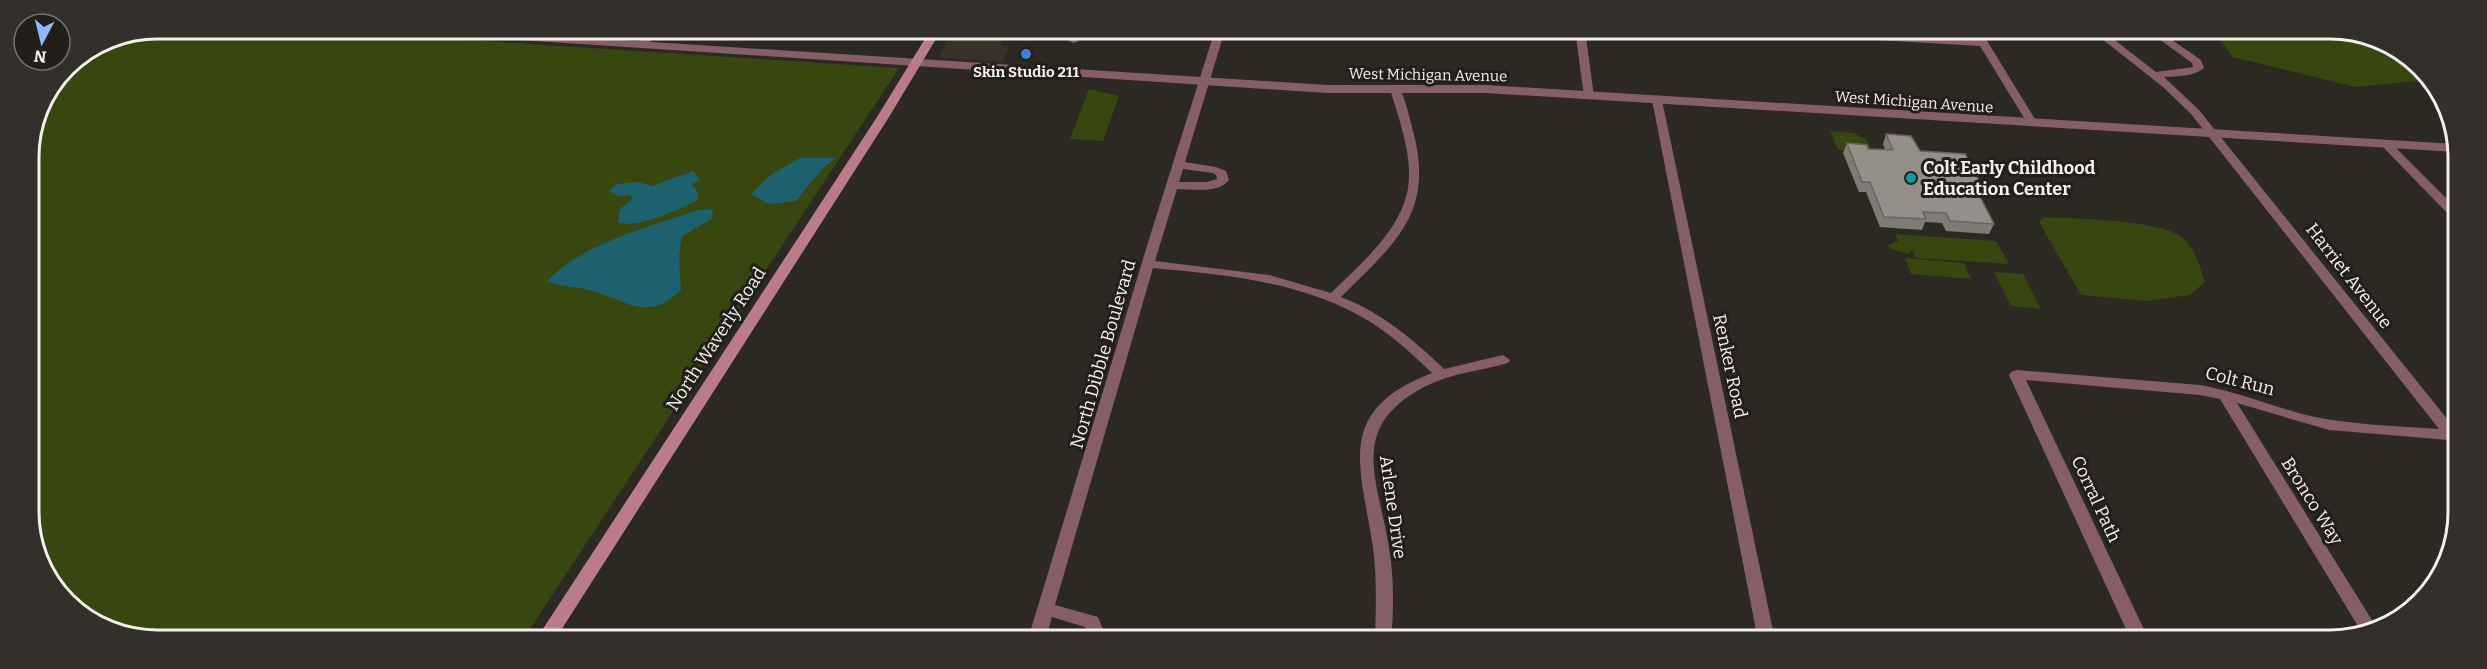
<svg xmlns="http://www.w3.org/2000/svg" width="2487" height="669" font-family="Bitter,serif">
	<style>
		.built { fill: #383126 }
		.green { fill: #38460f }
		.water { fill: #1d616f }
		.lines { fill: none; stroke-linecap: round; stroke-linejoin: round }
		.minor { fill: #855e67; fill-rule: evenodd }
		.tertiary { fill: #855e67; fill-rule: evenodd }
		.secondary { fill: #ba7c8a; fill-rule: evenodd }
		.wall { fill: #7f7c76 }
		.building { fill: #949089; stroke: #686560; stroke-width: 1.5 }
		.shop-dot { fill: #3f7fe0; stroke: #221e19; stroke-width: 2 }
		.culture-dot { fill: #0f9aa8; stroke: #221e19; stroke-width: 2 }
		.labels { text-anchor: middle; stroke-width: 6; stroke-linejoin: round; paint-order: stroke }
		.far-poi-label { font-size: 15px; font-weight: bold; fill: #f3f0ed; stroke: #221e19 }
		.far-street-label { font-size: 15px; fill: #f3f0ed; stroke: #221e19 }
		.poi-label { font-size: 18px; font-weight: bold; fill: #f3f0ed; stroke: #221e19; text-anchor: start }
		.street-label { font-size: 18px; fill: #f3f0ed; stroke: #221e19 }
		.rim { fill: none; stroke: #f3f0ed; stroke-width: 3 }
	</style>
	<rect width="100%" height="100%" fill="#2c2822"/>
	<path class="built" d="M954 29H1006L1001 46 1010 47 1002 62 942 58 940 55Z"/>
	<path class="green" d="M157 29H299L899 68 524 638H132L66 603 31 537 29 149 42 101 66 66 108 38Z
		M2213 31H2355L2421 66 2428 80 2355 87 2233 57Z
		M1089 89 1119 96 1103 141 1070 139Z
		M1830 131 1853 133 1866 139 1872 152 1838 150Z
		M2044 217C2074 219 2166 219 2185 240 2196 251 2200 267 2205 282L2190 295 2146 301 2081 295 2039 222Z
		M1895 234 1996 241 2009 264 1916 258 1912 249 1908 254 1889 248 1888 245 1898 241Z
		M1905 258 1964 263 1971 279 1911 274Z
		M1994 272 2023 274 2041 309 2011 306Z"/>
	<path class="water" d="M800 158H836L822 169 796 201 769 204 751 194 772 174Z
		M693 171 700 180 692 184 698 193 697 200C680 209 636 230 618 222L620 209 632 199 631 195 618 196 609 191 617 184 638 182 652 186Z
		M709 209 713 211 712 219 682 236 679 256 681 290C646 324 626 299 589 290 575 286 561 287 547 281 583 243 649 227 698 210Z"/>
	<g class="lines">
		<path class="minor" d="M650 29H661L646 46H638V42Z
			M1073 30H1083L1077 42 1073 43 1068 40Z
			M1215 30H1225L1185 162 1216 167 1226 171 1229 180C1218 194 1193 189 1177 189L1155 261 1269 275 1331 293C1360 264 1401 231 1408 188 1413 155 1399 120 1390 89L1395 86 1399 87C1406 100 1409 116 1413 131 1435 213 1395 243 1341 297 1381 312 1414 340 1444 369L1503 355 1510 360 1508 363C1480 371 1451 373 1424 387 1347 428 1378 479 1389 547 1394 577 1394 609 1391 639H1375C1376 609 1377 578 1373 548 1361 466 1333 411 1432 373 1413 355 1394 337 1372 323 1307 282 1228 275 1153 268L1055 605 1098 617 1107 639H1089L1085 627 1052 617 1046 639H1028L1150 236ZM1183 169 1213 173 1216 175 1217 179 1207 182H1179Z
			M1575 30H1585L1594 96 1589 99 1584 96Z
			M1752 30H1816L1976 40 1971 31H1981L2038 124 2037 126H2029L1980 46 1757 33Z
			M2092 31H2103L2156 72 2193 67 2192 63 2148 31H2159L2201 60 2204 68C2193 77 2178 76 2164 77L2199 110 2456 430V445L2448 440 2329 430 2237 403 2375 625 2361 631 2220 399 2200 395 2026 380 2149 640H2131L2009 375 2011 372 2016 370 2200 385C2239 392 2276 408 2315 417 2356 425 2398 426 2439 429L2191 114 2163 87Z
			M1657 97 1662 100 1775 640H1758L1652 100Z
			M2385 140 2389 141 2456 208V219L2452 218 2381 145V141Z"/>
		<path class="tertiary" d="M394 29H448L1327 85H1486L2456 144V152L1486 93H1327L399 32Z"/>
		<path class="secondary" d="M931 29H942L889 117 556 638H537L877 117Z"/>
	</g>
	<path class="wall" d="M1886 134 1920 151 1983 188 1979 196 1994 224 1989 234 1946 231 1942 223 1925 222 1922 230 1880 227 1866 192H1859L1843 153 1847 143 1868 149 1885 150 1883 144Z"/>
	<path class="building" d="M1886 134 1911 136 1920 151 1965 154 1983 188 1975 187 1994 224 1950 221 1946 213 1923 212 1926 219 1884 217 1870 182H1862L1847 143 1867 145 1868 149 1893 150Z"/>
	<circle class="shop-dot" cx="1026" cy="54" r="6"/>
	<circle class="culture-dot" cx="1911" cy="178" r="6"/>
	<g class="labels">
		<g class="far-poi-label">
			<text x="1026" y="77">Skin Studio 211</text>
		</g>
		<g class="far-street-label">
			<text transform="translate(1428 75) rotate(1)" y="5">West Michigan Avenue</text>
			<text transform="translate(1914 102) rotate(4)" y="5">West Michigan Avenue</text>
		</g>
		<g class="poi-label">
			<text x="1923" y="174">Colt Early Childhood<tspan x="1923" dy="21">Education Center</tspan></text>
		</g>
		<g class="street-label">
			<text transform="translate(2349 276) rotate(52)" y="6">Harriet Avenue</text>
			<text transform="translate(716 339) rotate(-57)" y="6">North Waverly Road</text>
			<text transform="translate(1103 354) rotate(-74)" y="6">North Dibble Boulevard</text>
			<text transform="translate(1730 366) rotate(78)" y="6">Renker Road</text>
			<text transform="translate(2240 381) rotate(14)" y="6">Colt Run</text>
			<text transform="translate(2096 499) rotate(65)" y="6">Corral Path</text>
			<text transform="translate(2312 501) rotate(58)" y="6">Bronco Way</text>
			<text transform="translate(1393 507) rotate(82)" y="6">Arlene Drive</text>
		</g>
	</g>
	<path d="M0 0H2487V669H0ZM157 39H2330A118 118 0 0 1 2448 157V512A118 118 0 0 1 2330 630H157A118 118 0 0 1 39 512V157A118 118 0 0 1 157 39Z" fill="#332f2a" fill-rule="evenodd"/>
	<path class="rim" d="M157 39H2330A118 118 0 0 1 2448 157V512A118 118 0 0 1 2330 630H157A118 118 0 0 1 39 512V157A118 118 0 0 1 157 39Z"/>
	<g transform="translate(42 42) rotate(187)"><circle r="28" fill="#221e19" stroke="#76726e" stroke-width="1.5"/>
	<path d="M0-4.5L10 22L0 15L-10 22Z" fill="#8eb8fd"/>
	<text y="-9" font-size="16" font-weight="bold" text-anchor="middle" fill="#f3f0ed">N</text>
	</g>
</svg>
